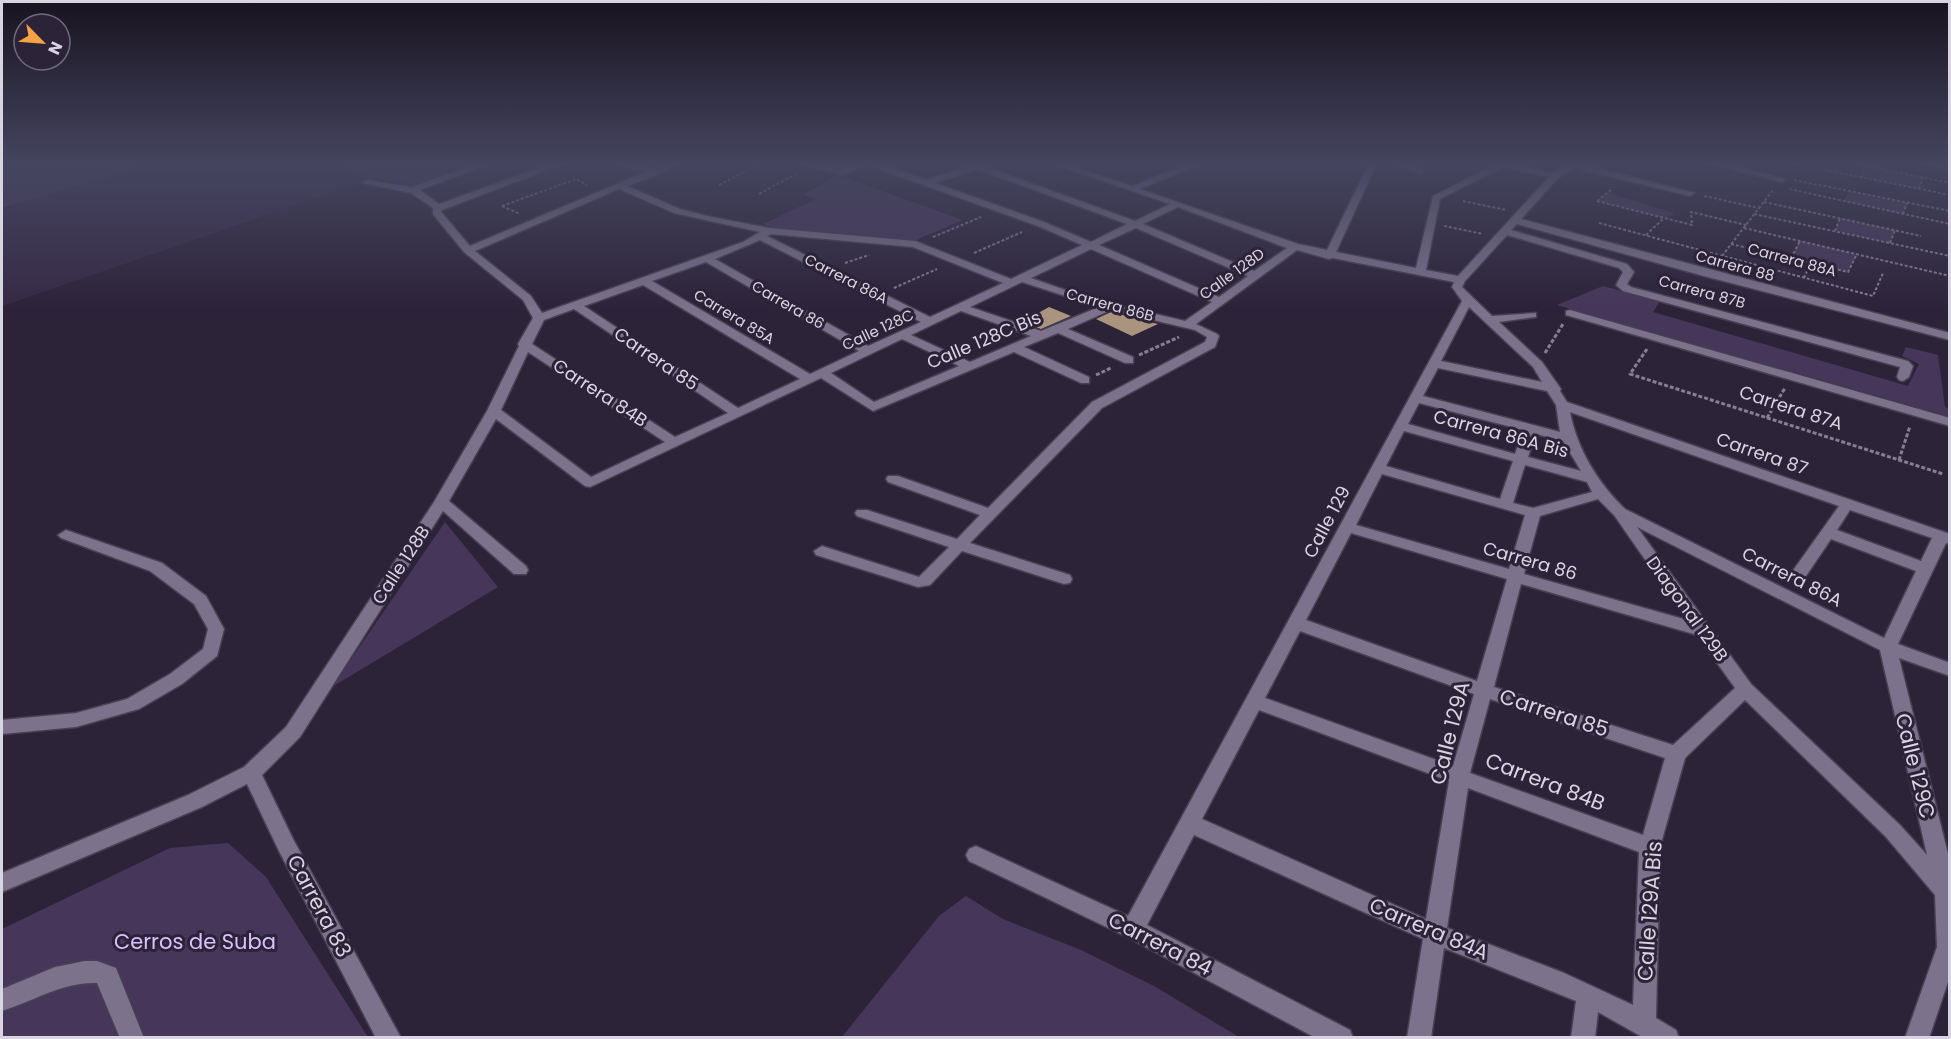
<svg xmlns="http://www.w3.org/2000/svg" width="1951" height="1039" font-family="Poppins,sans-serif">
	<style>
		.built { fill: #362a46 }
		.green { fill: #46375a }
		.building { fill: #ab947e }
		.lines { fill: none; stroke-linecap: round; stroke-linejoin: round }
		.minor-casing { stroke: #484052; stroke-width: 3 }
		.path-far1 { stroke: #867f91; stroke-width: 2; stroke-dasharray: 3 2; stroke-linecap: butt }
		.path { stroke: #867f91; stroke-width: 3; stroke-dasharray: 4 2; stroke-linecap: butt }
		.minor { fill: #7c728c; fill-rule: evenodd }
		.labels { text-anchor: middle; stroke-width: 6; stroke-linejoin: round; paint-order: stroke }
		.far-street-label { font-size: 15px; fill: #d9d4e2; stroke: #2c2339 }
		.street-label { font-size: 18px; fill: #d9d4e2; stroke: #2c2339 }
		.near-street-label { font-size: 21px; fill: #d9d4e2; stroke: #2c2339 }
		.near-park-label { font-size: 21px; fill: #d9c0fd; stroke: #2c2339 }
	</style>
	<rect width="100%" height="100%" fill="#2c2339"/>
	<path class="built" d="M155 163H330L375 178 2 306V208Z"/>
	<path class="green" d="M2 163H155L2 208Z
		M330 163H490L424 187 375 178Z
		M1867 166 1923 177 1919 189 1861 178Z
		M837 175 963 220 916 240 773 228 763 224 816 199 803 195Z
		M1849 191 1907 203 1903 214 1844 201Z
		M1608 193 1674 213 1667 219 1597 201Z
		M1840 218 1895 230 1890 243 1835 231Z
		M1800 241 1857 254 1848 272 1791 258Z
		M1603 286 1660 301 1653 312 1908 386 1919 364 1902 356 1906 347 1938 355 1945 407 1949 409V416L1557 305Z
		M445 522 498 587 332 687Z
		M228 843 266 877 368 1037 2 1038V929L170 848Z
		M966 896 1003 919 1081 950 1154 986 1239 1037H842L939 916Z"/>
	<path class="building" d="M1049 307 1071 316 1041 329 1022 322Z
		M1111 312 1158 324 1132 336 1096 319Z"/>
	<g class="lines">
		<g class="minor-casing">
			<path id="minor" d="M479 163H492L420 190 439 204 553 163H566L442 210 441 212 470 246 645 172 612 163C623 163 647 169 655 168 664 166 669 163 678 163L660 174 627 186 680 209 711 217 769 228 915 241 1011 279 1082 245 1038 226 867 165 843 175 794 163H812L842 169 856 163H879L926 180 969 166 965 163H983L984 166 1135 221 1170 204 1050 163H1063L1132 186 1191 163H1203L1140 189 1298 244 1327 250 1369 163H1377L1336 252 1416 268 1433 196 1494 165 1493 163H1509L1553 173 1568 163H1578L1695 193 1690 196 1573 168 1558 178 1521 219 1950 333V340L1704 276 1517 224 1511 230 1627 264 1634 272 1627 284 1631 287 1908 361 1913 366 1909 377 1903 381 1899 380 1897 377 1900 367 1623 291 1616 285 1623 272 1619 268 1507 235 1465 281 1462 287 1492 316 1536 313V317L1499 322 1542 362 1561 389 1560 391 1567 402 1950 534V544L1946 543 1898 644 1950 663V676L1899 658 1950 862V976L1929 1038H1905L1937 947 1935 895 1886 837 1745 700 1685 758 1660 847 1656 1018 1676 1030 1679 1038H1644L1598 1012 1595 1038H1571L1576 1001 1444 948 1431 1038H1407L1423 939 1194 835 1147 925 1350 1030 1353 1038H1316L1125 936 969 861 966 855 969 849 976 846 1128 916 1462 301 1452 287 1454 282 1333 258 1329 259 1297 250 1196 324 1217 334 1219 336 1215 347 1102 408 970 543 1070 575 1072 579 1070 583 1064 584 962 551 930 585 918 587 816 555 814 551 822 546 919 577 949 547 857 516 855 513 857 510H867L957 539 980 515 888 482 886 479 888 476H898L988 508 1092 402 1205 342 1207 337 1195 330 1111 310 1068 329 1133 357V363H1125L1058 333 1024 347 1089 377V383H1081L1014 352 873 411 821 378 590 487 585 486 496 419 449 501 526 566 528 570 526 574H514L443 511 300 737 262 775 293 839 401 1038H376L279 851 247 784 202 807 2 892V873L188 795 244 767 286 727 434 502 487 411 519 346 518 344 533 318 523 300 464 252 433 214V208L411 193 362 183 367 180 412 187ZM1503 167 1549 177 1458 276 1426 270 1440 199ZM977 169 1127 224 1091 242 1044 222 935 183ZM619 189 674 213 760 232 743 242 542 313 531 296 475 251ZM1178 207 1287 248 1254 271 1143 224ZM1136 228 1248 276 1219 297 1099 245ZM771 234 913 247 1003 283 930 317 767 236ZM760 240 921 322 868 346 715 259ZM1091 249 1212 302 1185 321 1088 298 1031 278ZM706 262 859 351 810 374 652 281ZM1022 282 1099 307 1041 331 970 307ZM643 285 800 379 738 408 584 306ZM1469 307 1533 367 1542 382 1441 361ZM574 309 728 413 675 437 532 344 544 320ZM961 311 1031 336 970 362 911 335ZM902 339 959 366 874 402 831 373ZM528 352 665 442 591 477 501 410ZM1438 368 1547 391 1556 405 1560 432 1423 396ZM1419 403 1523 430 1515 454 1408 424ZM1570 412 1839 506 1792 572 1800 577 1806 576 1831 539 1916 571 1884 638 1625 509C1598 483 1577 449 1570 412ZM1404 431 1513 461 1500 499 1386 466ZM1536 434 1563 441 1581 471 1528 457ZM1525 465 1587 482 1592 492 1533 508 1513 503ZM1382 474 1525 515 1509 569 1356 525ZM1598 499 1614 515 1687 620 1524 574 1540 516ZM1850 510 1932 538 1921 561 1837 530ZM1637 527 1880 650 1927 855 1900 825 1751 684ZM1351 533 1507 579 1477 681 1306 620ZM1521 584 1697 635 1735 688 1673 745 1494 687ZM1300 631 1474 694 1453 766 1265 698ZM1490 699 1665 758 1643 835 1470 773ZM1259 710 1449 781 1426 919 1202 819ZM1468 788 1639 852 1633 1005 1564 973 1447 928Z
				M1385 163H1402L1425 170 1421 173Z
				M1706 163H1722L1786 179 1782 182Z
				M1570 310 1950 418V426L1566 315V311Z
				M66 530 162 563 206 596 224 629 217 656 182 684 139 709 76 727 2 734V720L76 713 127 699 170 674 203 649 208 629 194 604 150 571 61 538 58 535Z
				M85 961H97L116 968 144 1038H120L97 983C62 982 34 1001 2 1011V989L55 967Z"/>
		</g>
		<path class="path-far1" d="M1851 163 1950 183
			M1918 163 1950 169
			M1820 169 1950 195
			M1789 170 1795 163
			M1861 178 1867 166
			M1794 180 1950 211
			M719 185 762 163
			M1789 189 1950 224
			M1919 189 1923 177
			M759 194 796 174
			M1704 196 1759 208
			M1463 201 1506 210
			M1597 201 1692 225 1691 212 1746 225
			M1597 201 1612 189
			M1764 202 1921 236
			M502 206 576 179 587 185
			M502 206 520 214
			M1754 214 1950 256
			M1903 214 1907 203
			M1599 223 1873 296 1883 273
			M1444 226 1483 234
			M1744 228 1950 276
			M1835 231 1840 218
			M1646 235 1664 218
			M933 237 981 217
			M1890 243 1895 230
			M1731 244 1848 272 1857 254
			M974 253 1022 232
			M1722 256 1773 190
			M1791 258 1800 241
			M845 263 869 255
			M1804 278 1811 263
			M894 288 937 269"/>
		<path class="path" d="M1647 349 1630 374 1943 474
			M1545 353 1563 324
			M1139 355 1179 337
			M1096 375 1111 368
			M1767 418 1785 388
			M1899 460 1910 426"/>
		<use href="#minor" class="minor"/>
	</g>
	<linearGradient id="sky" x2="0" y2="1"><stop stop-color="#18131f"/><stop offset="0.53" stop-color="#45455f"/><stop offset="1" stop-color="#45455f" stop-opacity="0"/></linearGradient>
	<rect width="1951" height="309" fill="url(#sky)"/>
	<g class="labels">
		<g class="far-street-label">
			<text transform="translate(1792 260) rotate(15)" y="5">Carrera 88A</text>
			<text transform="translate(1735 266) rotate(15)" y="5">Carrera 88</text>
			<text transform="translate(1232 274) rotate(-36)" y="5">Calle 128D</text>
			<text transform="translate(846 279) rotate(27)" y="5">Carrera 86A</text>
			<text transform="translate(1702 292) rotate(15)" y="5">Carrera 87B</text>
			<text transform="translate(788 305) rotate(30)" y="5">Carrera 86</text>
			<text transform="translate(1110 305) rotate(15)" y="5">Carrera 86B</text>
			<text transform="translate(734 317) rotate(31)" y="5">Carrera 85A</text>
			<text transform="translate(878 330) rotate(-25)" y="5">Calle 128C</text>
		</g>
		<g class="street-label">
			<text transform="translate(984 340) rotate(-23)" y="6">Calle 128C Bis</text>
			<text transform="translate(656 359) rotate(34)" y="6">Carrera 85</text>
			<text transform="translate(600 393) rotate(33)" y="6">Carrera 84B</text>
			<text transform="translate(1791 408) rotate(18)" y="6">Carrera 87A</text>
			<text transform="translate(1501 434) rotate(15)" y="6">Carrera 86A Bis</text>
			<text transform="translate(1762 454) rotate(19)" y="6">Carrera 87</text>
			<text transform="translate(1327 522) rotate(-62)" y="6">Calle 129</text>
			<text transform="translate(1530 561) rotate(16)" y="6">Carrera 86</text>
			<text transform="translate(401 565) rotate(-57)" y="6">Calle 128B</text>
			<text transform="translate(1792 577) rotate(27)" y="6">Carrera 86A</text>
			<text transform="translate(1687 609) rotate(54)" y="6">Diagonal 129B</text>
		</g>
		<g class="near-street-label">
			<text transform="translate(1554 713) rotate(18)" y="7">Carrera 85</text>
			<text transform="translate(1450 733) rotate(-76)" y="7">Calle 129A</text>
			<text transform="translate(1915 766) rotate(76)" y="7">Calle 129C</text>
			<text transform="translate(1545 782) rotate(21)" y="7">Carrera 84B</text>
			<text transform="translate(319 906) rotate(62)" y="7">Carrera 83</text>
			<text transform="translate(1650 911) rotate(-86)" y="7">Calle 129A Bis</text>
			<text transform="translate(1429 929) rotate(23)" y="7">Carrera 84A</text>
			<text transform="translate(1160 944) rotate(27)" y="7">Carrera 84</text>
		</g>
		<g class="near-park-label">
			<text x="195" y="949">Cerros de Suba</text>
		</g>
	</g>
	<rect width="1951" height="1039" fill="none" stroke="#d9d4e2" stroke-width="6"/>
	<g transform="translate(42 42) rotate(115)"><circle r="28" fill="#2c2339" stroke="#716a7d" stroke-width="1.5"/>
	<path d="M0-4.5L10 22L0 15L-10 22Z" fill="#f5a345"/>
	<text y="-9" font-size="16" font-weight="bold" text-anchor="middle" fill="#d9d4e2">N</text>
	</g>
</svg>
